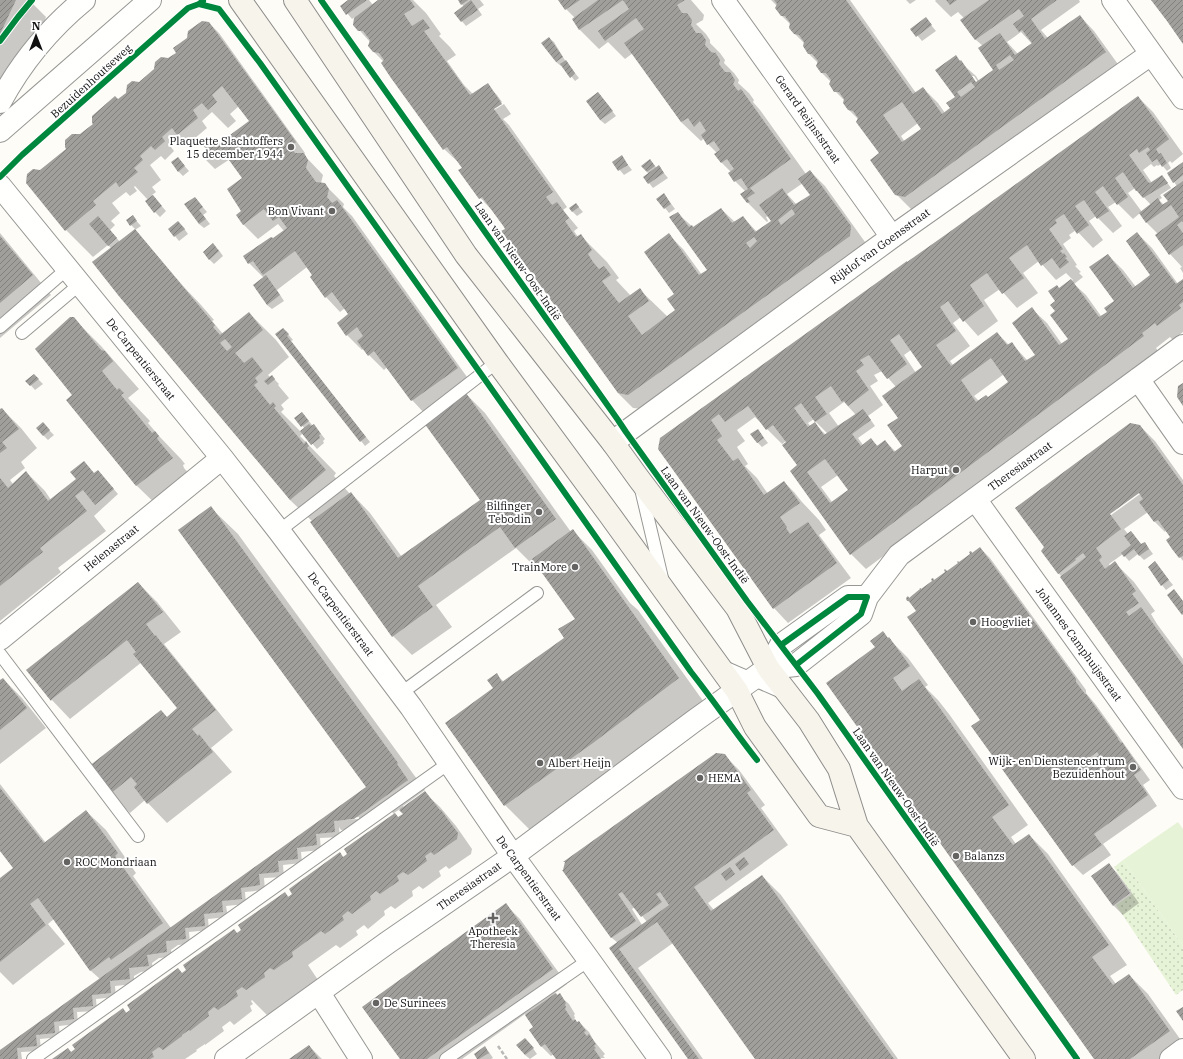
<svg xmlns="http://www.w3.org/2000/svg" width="1183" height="1059" font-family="'IBM Plex Serif',serif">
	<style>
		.grass { fill: url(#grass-dots) }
		.park { fill: #e7f3d7 }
		.shadow { fill: #0003; fill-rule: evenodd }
		.building { fill: url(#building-hatch); fill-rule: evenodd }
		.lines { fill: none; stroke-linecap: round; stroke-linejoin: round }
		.service-casing { stroke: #979795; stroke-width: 14 }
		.minor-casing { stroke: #979795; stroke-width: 24 }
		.tertiary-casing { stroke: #979795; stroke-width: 24 }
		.secondary-casing { stroke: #8e8d8b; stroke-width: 24 }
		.path { stroke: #b9b9b8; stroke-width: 2.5; stroke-dasharray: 4 2; stroke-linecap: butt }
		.service { stroke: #fffffe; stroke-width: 12 }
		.minor { stroke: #fffffe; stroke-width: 22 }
		.tertiary { stroke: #fffffe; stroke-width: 22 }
		.secondary { stroke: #f6f4eb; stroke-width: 22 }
		.cycleway-casing { stroke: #fff; stroke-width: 8 }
		.cycleway { stroke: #00873e; stroke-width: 6 }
		.poi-dot { fill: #646362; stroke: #fff; stroke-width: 1.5 }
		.labels { text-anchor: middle; stroke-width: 4; stroke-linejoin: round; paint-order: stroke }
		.street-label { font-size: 11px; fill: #111; stroke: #fff }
		.poi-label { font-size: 11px; fill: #111; stroke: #fff; text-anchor: end }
	</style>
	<defs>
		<pattern id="grass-dots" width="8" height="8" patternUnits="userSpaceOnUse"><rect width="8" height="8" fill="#e7f3d7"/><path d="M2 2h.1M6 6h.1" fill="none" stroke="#c5cfb8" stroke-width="1.8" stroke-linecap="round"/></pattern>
		<pattern id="building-hatch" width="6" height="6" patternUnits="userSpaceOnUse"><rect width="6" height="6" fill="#a19f9c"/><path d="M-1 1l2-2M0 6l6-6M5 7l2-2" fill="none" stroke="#82807e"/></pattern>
	</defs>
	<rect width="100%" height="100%" fill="#fdfcf7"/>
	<path class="grass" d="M1123 860 1183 946V990L1176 995 1116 905 1132 894 1114 867Z"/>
	<path class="park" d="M1178 822 1183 829V946L1123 860Z"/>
	<path class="shadow" d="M0 0H29L46 17 40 35 0 101Z
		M349 0H369L373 5 380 0H413L426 13 441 34 439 36 450 47 456 55 447 61 464 85 474 95 487 85 497 95 502 102 493 109 494 110 504 104 511 114 503 119 509 125 567 207 563 210 578 228 574 231 578 237 580 235 607 262 619 278 616 280 631 296 640 290 668 317 677 311 669 235 683 249 702 275 708 271 677 213 694 228 721 209 735 222 743 217 757 232 773 222 768 216 766 217 768 221 767 222 748 203 742 195 746 192 735 181 731 172 721 162 717 153 708 144 704 138 701 141 681 122 633 53 625 59 608 42 599 49 580 30 573 19 575 18 566 9 559 0H691L704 15 703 20 696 24 706 34 710 40V43L720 53 725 60 724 63 734 73 739 80 738 83 749 93 754 100 753 102 760 110 806 174 810 171 825 186 865 242 864 251 643 409 633 408 618 393 506 229 495 213 480 198 460 170 463 168 459 163 444 149 384 62 374 52 370 42 354 24 355 17 352 19 341 6ZM803 183 811 195 797 205 787 194Z
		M459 0H480L484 5 478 9 482 15 466 26 455 13 464 7Z
		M771 0H850L916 93 923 88 938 103 945 113 951 108 956 97 960 62 976 76 979 81 995 70 983 46 976 40 962 20 964 18 958 12 951 17 935 1 936 0H1079L1080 2 1041 30 1048 38 1080 16 1094 31 1120 67 920 211 911 209 896 194 881 154 858 119 849 110 845 101 835 91 831 82 821 72 818 63 808 53 805 44 795 34 791 25 781 15 777 6ZM1021 32 1032 44 1018 54 1007 42ZM971 76H974L980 85 978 86ZM918 123 922 129 905 142 901 136Z
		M906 0H916L910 4Z
		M926 19 936 31 922 41 912 29Z
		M209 23 219 33 305 153 303 154 323 175 321 183 324 184 344 204 343 207 352 216 472 384 426 415 412 400 387 367 384 370 369 355 364 348 362 350 347 335 349 314 345 308 340 312 326 297 307 267 277 290 284 301 272 309 267 305 264 278 249 263 273 240 284 231 278 224 258 239 243 224 242 211 243 178 230 159 215 169 206 160 209 151 208 138 216 147 251 122 239 106 230 114 236 121 228 128 212 112 202 121 207 128 188 144 182 138 171 147 174 151 165 160 161 156 150 165 161 180 152 187 156 192 152 195 166 211 160 217 155 212 148 200 135 186 134 187 137 191 130 196 126 192 112 203 120 213 111 221 115 225 110 230 120 242 135 229 131 225 133 217 141 226 135 230 144 240 184 287 201 305 214 320 212 321 223 334 249 313 276 340 289 357 268 375 270 377 272 376 276 381 279 384 278 385 289 398 281 405 284 409 281 412 301 432 305 429 296 418 302 413 313 426 318 430 325 439 323 441 324 443 317 449 303 433 300 436 333 470 336 473 334 476 350 494 351 493 370 513 402 557 482 500 466 394 485 413 571 532 573 531 592 550 630 603 638 610 706 705 532 832 505 805 495 689 497 675 504 682 566 638 576 619 537 565 535 567 516 548 436 605 452 627 412 655 393 636 312 521 290 500 111 248 108 245 93 257 66 230 27 183 40 171 68 149 80 135 94 125 119 100 177 53Z
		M549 38 554 42 566 62 579 78 575 81 562 65 561 66 556 62Z
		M598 93 616 116 605 124 600 120Z
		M1138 97 1153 112 1183 154 1172 163 1170 161 1168 163 1171 168 1167 171 1161 164 1158 166 1157 165 1154 167 1151 164 1143 170 1152 183 1162 176 1172 189 1177 186 1174 182 1183 163V273L1180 268 1182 267 1170 254 1158 234 1147 223 1140 213 1133 219 1116 202 1108 207 1122 226 1113 233 1096 216 1089 221 1103 240 1093 248 1076 230 1069 235 1071 238 1063 244 1077 265 1075 266 1081 272 1079 273 1083 277 1074 284 1086 295 1101 316 1108 312 1115 302 1108 255 1123 270 1136 287 1152 276 1137 233 1152 248 1178 284 1183 280V332L1173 340 1170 337 1156 348 1158 351 866 569 851 554 798 465 786 441 782 444 755 417 737 430 745 441 737 447 748 464 745 466 757 478 768 494 784 482 794 492 802 502 819 520 826 530 819 535 851 578 788 623 774 608 659 448ZM1135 188 1151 205 1142 212 1128 193ZM1171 188 1172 189 1169 202 1164 205 1159 200 1162 198 1160 195ZM1039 261 1056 280 1066 273 1073 280 1060 289 1056 302V311L1069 339 1062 344 1047 323 1032 309 1036 355 1028 361 1011 343 1009 345 997 333 953 365 950 361 970 346 953 323 961 317 978 336 998 321 984 300 1000 289 1017 308 1038 293 1023 273ZM911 350 924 367 916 373 904 355ZM882 371 896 387 899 418 904 446 896 452 885 441 878 446 871 440 863 445 858 438 875 426 868 416 883 405 870 386 878 381 874 375ZM1004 374 1010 382 988 398 979 401 974 396ZM844 402 856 415 839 427 829 413ZM814 419 816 422 828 434 826 435 815 424 811 427 808 423ZM838 475 849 490 832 502 821 487Z
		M621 156 632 170 624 175 613 162Z
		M182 163 189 171 183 176 178 171Z
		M654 165 657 168 659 167 668 178 653 188 649 183V174L647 172Z
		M664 194 675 209 669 213 658 199Z
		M195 198 207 212 203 215 210 224 204 228 199 224Z
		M576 204 583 212 577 216 572 211Z
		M183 227 188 234 179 241 175 236Z
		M0 233 51 295 0 338Z
		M218 249 223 256 214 264 209 259Z
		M73 318 101 346 139 389 128 398 150 421 148 423 159 436 181 459 185 464 183 465 184 468 199 485 164 512 137 486 67 401 74 395Z
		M277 334H288L293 340 291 341 370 442 365 446Z
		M34 375 43 384 35 390 27 381Z
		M2 409 21 428 37 448 21 462 25 468 10 480 13 484 26 472 45 491 51 500 98 471 118 494 94 516 106 531 58 568 61 572 0 621V410Z
		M1140 426 1155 441 1183 480V561L1173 548 1171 537 1166 530 1165 532 1155 522 1148 512 1124 529 1128 534 1131 532 1142 545 1145 543 1153 554 1144 560 1138 554 1129 561 1123 554 1109 564 1110 566 1115 563 1134 582 1155 611 1151 614 1157 624 1183 659V747L1062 577 1058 573ZM1140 492V494L1107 518 1106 516Z
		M47 428 54 435 48 440 43 435Z
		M758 430 768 443 762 447 757 442Z
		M211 508 238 534 425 790 403 806 404 808 425 793 440 807 456 826 472 849 471 854 449 869 446 866 439 871 441 876 423 889 419 886 412 891 413 896 395 909 391 906 384 911 385 915 368 929 364 925 356 931 358 935 340 948 336 945 308 965 318 980 274 1017 270 1013 267 1015 252 1000 251 1001 253 1004 250 1006 252 1011 234 1025 230 1021 222 1027 224 1031 205 1045V1044L196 1050 197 1051 185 1059H54L72 1053 123 1009 127 1013 182 974 237 934 285 893 289 897 340 854 344 858 395 815 390 810 364 828 341 830 339 827 340 837 320 838 321 850 301 852 302 863 283 865 284 877 264 878 265 890 245 892 246 904 226 906 228 917 208 919 209 930 189 932 190 944 178 945 171 950 172 957 159 958 152 963 153 970 141 972 134 976V984L115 986 116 997 96 999 97 1011 77 1012 78 1024 59 1026 60 1037 40 1039 41 1051 21 1052 22 1059H0V1051L100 979 91 971 54 919 48 924 65 944 13 985 0 972V880L15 868 0 849V784L46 843 86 811 106 830 136 873 133 876 171 928 367 787ZM400 809 404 814 399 818 394 813ZM359 817V819L344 820 346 818Z
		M980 548 990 558 1086 690V693L1096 705 1150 780 1143 785 1157 806 1103 844 1111 855 1083 875 1073 865 981 720 918 611 908 601 909 599Z
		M1155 563 1173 585 1166 590 1162 585Z
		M138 583 157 602 181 632 164 644 233 730 211 748 232 772 167 823 145 800 130 813 110 794 167 717 179 709 142 662 70 719 51 699Z
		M889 639 908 658 928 685 925 687 938 700 949 714 1028 825 1011 837 1016 844 1029 835 1048 854 1127 965 1110 976 1116 984 1129 975 1148 994 1183 1043 1176 1059H1096L827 683Z
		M3 679 22 698 46 728 0 764V681Z
		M724 755 739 770 765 805 761 808 788 845 708 903 714 910 762 876 781 895 898 1059H757L673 943 638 968 703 1059H689L610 948 618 943 612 938 564 871ZM635 907 647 922 642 925 632 909Z
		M1109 864 1118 874 1139 903 1123 915 1113 905Z
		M506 905 520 919 567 984 555 993 558 996 559 995 569 1004 575 1014 574 1015 575 1018 574 1019 577 1023 579 1022 589 1032 594 1041 605 1054 603 1056 605 1058 557 1059 554 1054 551 1056 541 1046 534 1027 525 1014 462 1059H400Z
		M530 1044 537 1054 530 1059 525 1055Z
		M309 1046 322 1059H291Z
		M484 1048 489 1052 493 1058 491 1059H478Z"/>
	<path class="building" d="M0 0H16L0 34Z
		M348 0H367L346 15 340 6Z
		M378 0H410L415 7 404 14 412 26 423 19 430 28 424 31 470 95 488 83 502 104 494 109 553 192 546 197 552 205 557 202 569 218 565 221 576 237 581 234 592 250 588 254 593 262 599 269 604 266 611 275 602 281 611 293 619 303 640 288 649 301 628 316 642 335 675 310 667 299 674 294 644 252 669 233 699 275 707 270 669 217 678 212 689 227 692 225 693 227 721 208 732 223 743 216 755 232 771 221 759 205 782 188 794 205 810 195 798 179 810 170 851 226 850 236 628 395 618 393 501 231 505 229 504 227 482 197 479 199 458 170 462 168 447 147 443 150 391 78 381 63 384 60 379 53 373 52 368 46 370 40 363 31H358L353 25 354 18ZM792 209 795 214 781 225 778 220ZM754 237 757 241 750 248 746 243Z
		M458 0H468L461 5Z
		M471 0 478 10 461 22 454 13Z
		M558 0H580L565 10Z
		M598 0H623L579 30 572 19Z
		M623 0H685L677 5 682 13H687L692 20 691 25 696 33H701L706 40 705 45 711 52 715 53V52L720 60 719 64 725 72H730L735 80 733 84 738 91 741 89 791 159 750 188 755 193 747 198 750 202 747 203 740 194 748 189 741 178 734 182 728 173 734 169 727 159 721 163 714 154 720 150 714 141 707 145 701 135 706 131 700 121 694 127 688 118 681 122 624 43 644 29 636 18 605 41 598 31 629 9Z
		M774 0H846L913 94 923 87 942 114 950 108 946 103 955 97 935 70 956 55 960 61 961 60 976 82 993 70 978 48 1000 33 1015 55 1032 43 1022 30 1019 32 1013 24 1024 16 1019 9 975 40 960 20 989 0H1057L1031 19 1045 39 1080 15 1106 52 905 197 895 195 870 160 879 153 856 122 858 118 853 111 848 110 843 103 844 99 839 92H834L829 84 831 80 826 73H821L816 66 818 61 812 54H808L803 46 804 42 799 35 794 34 789 28 790 23 785 16H781L775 8 777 4ZM1010 55 1014 60 999 70 996 65ZM971 82 975 87 961 97 957 92ZM902 102 921 129 902 142 883 115Z
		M946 0H957L950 5Z
		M1151 0H1183V44L1167 21Z
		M926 17 932 25 916 37 910 29Z
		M202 21 209 22 296 142 290 146 295 153H304L308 160 306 168 316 182 325 183 329 189 327 197 332 203 337 200 458 368 413 400 411 401 374 351 368 356 357 341 363 336 357 327 346 336 337 323 348 314 332 292 325 298 310 277 312 275 295 251 263 275 253 261 248 264 243 256 271 237 273 238 287 228 279 217 273 221 264 209 243 225 236 215 241 211 227 189 242 178 221 149 205 160 201 156 208 151 201 143 208 137 215 146 249 121 222 86 212 95 217 102 208 110 202 103 193 110 198 118 177 135 172 128 162 137 165 141 155 150 151 146 140 156 143 160 134 168 138 172 119 187 116 182 93 201 96 205 65 231 26 183 27 174 33 169 40 170 66 149 65 147V140L72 134H80L93 124 92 123V116L115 96 118 99 126 93 127 85 132 81 139 82 146 76 154 69 155 62 161 57 168 58 176 53 173 48 187 38 188 31Z
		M549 37 563 57 556 62 541 43Z
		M566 60 575 73 570 78 560 64Z
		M598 92 613 111 600 120 586 101Z
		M1138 96 1169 139 1156 149 1159 154 1161 153 1167 163 1162 167 1157 159 1152 162 1146 153 1150 150 1148 147 1139 153 1137 149 1129 155 1148 182 1150 183 1162 175 1168 183 1143 198 1137 191H1136L1123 172 1115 178 1128 197 1117 205 1103 186 1095 192 1109 211 1097 219 1084 200 1075 206 1089 225 1077 234 1064 214 1055 220 1057 223 1049 229 1063 249 1060 251 1063 254 1064 253 1067 257 1065 258 1069 262 1060 269 1052 258 1041 266 1027 245 1009 258 1024 278 1002 294 987 273 970 285 984 306 963 322 948 301 940 307 956 331 936 345 951 366 997 332 1007 345 1012 342 1025 361 1035 355 1012 323 1032 307 1059 345 1068 339 1050 315 1055 311 1050 305 1055 301 1048 291 1057 285 1059 288 1071 279 1099 317 1107 312 1104 308 1114 301 1089 267 1108 254 1133 288 1150 275 1126 241 1137 232 1176 284 1183 279V302L1179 305 1181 308 1157 326 1155 323 1142 333 1144 336 850 555 790 471 797 465 782 445 786 442 773 425 766 430 748 406 725 422 719 414 711 420 722 436 717 440 733 461 738 458 764 495 784 481 800 503 780 517 787 527 786 528 790 534 808 522 837 563 773 609 658 449 660 438 907 261V262L948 233ZM899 334 922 367 882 396 898 418 887 425 902 446 894 452 885 440 877 446 871 438 861 446 852 434 871 420 863 409 824 435 815 422 808 427 794 408 801 403 815 422 827 414 815 397 831 386 842 402 844 401 848 406 869 390 856 371 864 365 860 360 869 355 887 379 907 364 890 340ZM991 358 1008 382 988 397 986 395 976 402 961 380ZM825 459 848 490 830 503 807 472Z
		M622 155 628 165 618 171 612 162Z
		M178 157 185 166 178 172 171 162Z
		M650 159 655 166 647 172 641 166Z
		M1183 162V175L1173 183 1167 173Z
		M659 165 664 173 648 184 643 177Z
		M1183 181V222L1182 221 1177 225 1183 233V245L1169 255 1155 235 1179 217 1171 205 1146 223 1139 213 1158 198 1162 205 1168 201 1163 195Z
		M664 193 671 204 664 209 656 199Z
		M153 195 162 206 154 213 145 201Z
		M195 197 203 207 199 210 206 219 199 224 184 204Z
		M576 203 579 207 572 212 569 208Z
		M133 215 137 221 130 226 126 220Z
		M98 216 117 238 108 246 89 224Z
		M178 221 185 229 174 237 168 229Z
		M135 229 215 325 213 327 220 335 249 312 263 330 235 353 244 363 252 357 263 371 255 378 258 382 254 385 270 405 273 402 276 406 274 408 304 444 306 441 309 446 307 448 326 470 290 500 118 295 92 262ZM225 339 232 347 227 351 220 343Z
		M0 236 33 275 0 303Z
		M213 243 219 251 209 260 203 252Z
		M266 275 280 295 267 305 253 285Z
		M70 317H74L101 350 105 351 113 361 102 371 117 390 119 388 124 393 121 395 152 433 155 431 159 436 157 438 158 440 173 458 136 486 66 400 72 395 35 349Z
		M283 328 289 334 287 336 366 437 360 442 275 334Z
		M34 374 39 379 30 386 25 381Z
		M272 375 275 379 268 385 264 381Z
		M1183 383V406L1177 397 1178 386Z
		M466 393 556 519 515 548 500 527 418 586 433 607 392 637 310 522 351 492 398 558 480 500 424 423Z
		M2 408 19 429 2 442 7 448 0 453V409Z
		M302 412 309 421 301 427 294 418Z
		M43 422 50 430 43 436 36 428Z
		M1130 423 1140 425 1183 485V556L1179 558 1172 549 1166 540 1170 537 1158 520 1154 522 1139 502 1143 499 1139 493 1110 514 1121 529 1096 548 1102 557 1099 560 1105 569 1115 561 1136 591 1132 594 1139 603 1126 612 1129 616 1141 607 1183 665V749L1060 577 1086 557 1083 553 1075 559 1076 560 1058 574 1041 551 1044 547 1015 508Z
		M309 424 311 426 314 424 321 434 319 435 320 438 311 445 300 431Z
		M758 429 764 438 757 443 750 434Z
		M84 461 94 473 98 470 114 489 95 505 83 490 75 496 87 511 40 548 43 552 0 586V478L8 488 26 471 48 501 76 479 70 472Z
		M211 506 398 763 397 764 408 780 354 819 334 821 335 832 316 834 317 845 297 848 298 859 278 861 279 872 259 874 260 885 241 888 242 899 222 901 223 912 204 914 205 926 185 928 186 939 166 941 167 952 147 955 149 966 129 968 130 979 110 981 111 993 92 995 93 1006 73 1008 74 1019 54 1022 55 1033 36 1035 37 1046 17 1048 18 1059H0V1050L366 787 178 530Z
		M573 529 679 678 593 743 504 806 445 723 493 688 487 680 497 673 502 682 564 638 558 629 575 619 532 559Z
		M1131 531 1141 544 1145 542 1149 549 1139 556 1134 549 1124 557 1121 553 1131 545 1124 536Z
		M980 547 1076 679V682L1085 694H1086L1118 738V739L1121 743 1122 742 1141 770 1134 775 1148 795 1094 834 1102 845 1072 866 971 726 980 720 907 617 916 611 909 601H907L906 598 908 596 909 598 920 589H919L921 588V589L932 581 931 579 933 578 934 580 945 572 944 570 945 569 947 571 958 563 957 562 958 561 959 562 970 554 969 552 971 551 972 553ZM1097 752 1099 755 1087 764 1085 761Z
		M1155 561 1169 580 1161 586 1148 567Z
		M138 582 163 612 146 624 155 636 156 635 157 637 216 710 192 729 198 736 199 734 213 752 147 804 134 787 137 784 131 777 110 794 88 767 161 710 167 717 177 708 133 654 136 652 127 640 52 699 51 701 26 670Z
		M1174 589 1183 601V614L1182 615 1167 595Z
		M883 631 888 638 889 637 910 666 893 678 902 691 919 679 1009 805 992 817 1013 845 1029 834 1109 945 1092 957 1113 985 1129 974 1170 1031 1130 1059H1094L826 683 875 647 870 641Z
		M3 678 27 708 0 730V680Z
		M716 753 725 754 751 790 747 793 774 830 694 887 711 911 762 875 894 1059H755L657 922 619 949 699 1059H688L609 948 669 905 660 892 656 894 662 902 641 917 622 892 618 894 636 921 611 938 562 870H563L565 862H563Z
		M0 788 44 843 86 810 118 853 115 856 163 923 111 960 109 957 90 971 38 898 30 904 46 925 0 962V878L13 868 0 851Z
		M425 791 440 810H441L458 833 457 839 434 855 431 852 425 856 427 861 408 875 403 872 397 876 399 881 380 894 376 891 370 896 371 900 352 914 348 911 342 916 344 920 325 934 321 931 292 952 293 957 274 970 270 968 264 973 265 977 246 990 242 987 236 991 238 996 218 1010 214 1007 208 1012 209 1016 190 1031 189 1030 182 1035V1036L163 1050 159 1047 152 1052 154 1057 150 1059H52L68 1048 71 1052 75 1049 72 1045 123 1008 126 1013 130 1010 127 1005 178 968 182 973 186 970 183 965 234 929 237 933 241 930 238 925 285 892 288 897 292 894 289 889 340 852 343 857 347 854 344 849 395 813 398 817 403 814 399 810Z
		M744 857 749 864 740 871 735 864Z
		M1109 863 1130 893 1113 906 1091 876Z
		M730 867 735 874 726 881 721 874Z
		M506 903 553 969 427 1059H400L362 1007Z
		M556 993 557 995 560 993 566 1003 565 1005 566 1007 565 1009 573 1021 575 1019 577 1022 579 1021 586 1031 584 1032 585 1034 587 1036 589 1034 596 1044 594 1046 596 1048 594 1049 601 1059H556L545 1044 541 1047 529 1030 533 1027 525 1015Z
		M1183 1007V1021L1176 1011Z
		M525 1038 534 1048 525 1055 516 1045Z
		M309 1045 319 1059H289Z
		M485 1046 489 1053 479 1059H477L474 1054Z"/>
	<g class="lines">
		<g class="service-casing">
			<path id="service" d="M0 327 67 269
				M22 333 80 284
				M641 489 662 578
				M279 531 497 362
				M0 654 138 836
				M724 667 784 693
				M400 694 537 593
				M33 1059 449 763
				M446 1059 589 960"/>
		</g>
		<g class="minor-casing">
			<path id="minor" d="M723 0 892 237
				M1113 0 1183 98
				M0 186 222 458 279 531 411 707 513 856 589 960 660 1059
				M1138 379 1183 443
				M613 443 626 432 892 237 1151 54
				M975 499 1183 788
				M0 639 222 458
				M768 668 796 665 861 614 867 597 899 555 1183 346
				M319 993 361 1059
				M226 1059 387 943 513 856 694 721 768 668 781 645 848 597H867
				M1171 1059 1183 1050"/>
		</g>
		<g class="tertiary-casing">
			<path id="tertiary" d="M0 102C21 63 50 28 84 0
				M0 131 150 0"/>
		</g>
		<g class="secondary-casing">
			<path id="secondary" d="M240 0 497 362 609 514 737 691 755 727 819 816 857 826
				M295 0 466 255 613 443 639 479 737 608 768 668 809 721 839 769 857 826 1024 1059"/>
		</g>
		<path class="path" d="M498 1046 507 1059"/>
		<use href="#service" class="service"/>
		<use href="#minor" class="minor"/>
		<use href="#tertiary" class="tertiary"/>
		<use href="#secondary" class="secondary"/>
		<g class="cycleway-casing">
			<path id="cycleway" d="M321 0 618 420 626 432 747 601 818 694 1077 1059
				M199 4 219 9 260 63 481 374 691 672C714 701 734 731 757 760
				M0 41 18 17 32 0
				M0 177 22 155 188 8 199 4 203 1
				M781 645 848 597H867L861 614 796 665"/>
		</g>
		<use href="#cycleway" class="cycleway"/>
	</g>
	<g class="poi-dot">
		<circle cx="291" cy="147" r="4"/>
		<circle cx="332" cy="211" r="4"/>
		<circle cx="956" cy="470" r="4"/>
		<circle cx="539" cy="512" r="4"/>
		<circle cx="575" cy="567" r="4"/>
		<circle cx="973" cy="622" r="4"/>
		<circle cx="540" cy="763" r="4"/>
		<circle cx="1133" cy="767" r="4"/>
		<circle cx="700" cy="778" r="4"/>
		<circle cx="956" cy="856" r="4"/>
		<circle cx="67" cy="862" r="4"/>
		<path d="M491 912h4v4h4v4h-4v4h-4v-4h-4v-4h4z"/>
		<circle cx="376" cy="1003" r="4"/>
	</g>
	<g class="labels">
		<g class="street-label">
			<text transform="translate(91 81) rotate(-42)" y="4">Bezuidenhoutseweg</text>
			<text transform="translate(808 119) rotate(55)" y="4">Gerard Reijnststraat</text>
			<text transform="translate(880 246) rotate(-36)" y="4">Rijklof van Goensstraat</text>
			<text transform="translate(518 261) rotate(55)" y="4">Laan van Nieuw-Oost-Indië</text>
			<text transform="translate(141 359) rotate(51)" y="4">De Carpentierstraat</text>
			<text transform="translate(1020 466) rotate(-36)" y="4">Theresiastraat</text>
			<text transform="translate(705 525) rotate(54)" y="4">Laan van Nieuw-Oost-Indië</text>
			<text transform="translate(111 548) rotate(-39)" y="4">Helenastraat</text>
			<text transform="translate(341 614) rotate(53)" y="4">De Carpentierstraat</text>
			<text transform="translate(1079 644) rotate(54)" y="4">Johannes Camphuijsstraat</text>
			<text transform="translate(896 787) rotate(55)" y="4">Laan van Nieuw-Oost-Indië</text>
			<text transform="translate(529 878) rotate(54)" y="4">De Carpentierstraat</text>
			<text transform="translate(469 886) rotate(-35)" y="4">Theresiastraat</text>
		</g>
		<g class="poi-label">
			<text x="283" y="145">Plaquette Slachtoffers<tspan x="283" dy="13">15 december 1944</tspan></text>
			<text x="324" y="215">Bon Vivant</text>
			<text x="948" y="474">Harput</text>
			<text x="531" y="510">Bilfinger<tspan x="531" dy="13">Tebodin</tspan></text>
			<text x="567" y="571">TrainMore</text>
			<text x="981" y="626" text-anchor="start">Hoogvliet</text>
			<text x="1125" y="765">Wijk- en Dienstencentrum<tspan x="1125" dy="13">Bezuidenhout</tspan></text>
			<text x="548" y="767" text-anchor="start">Albert Heijn</text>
			<text x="708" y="782" text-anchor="start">HEMA</text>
			<text x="964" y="860" text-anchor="start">Balanzs</text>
			<text x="75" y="866" text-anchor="start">ROC Mondriaan</text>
			<text x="493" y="935" text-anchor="middle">Apotheek<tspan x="493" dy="13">Theresia</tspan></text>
			<text x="384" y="1007" text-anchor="start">De Surinees</text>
		</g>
	</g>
	<g transform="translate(36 36)" stroke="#ffffff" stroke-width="3" paint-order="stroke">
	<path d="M0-3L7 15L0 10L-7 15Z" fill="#111111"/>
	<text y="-6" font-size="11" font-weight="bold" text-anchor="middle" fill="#111111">N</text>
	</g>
</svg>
